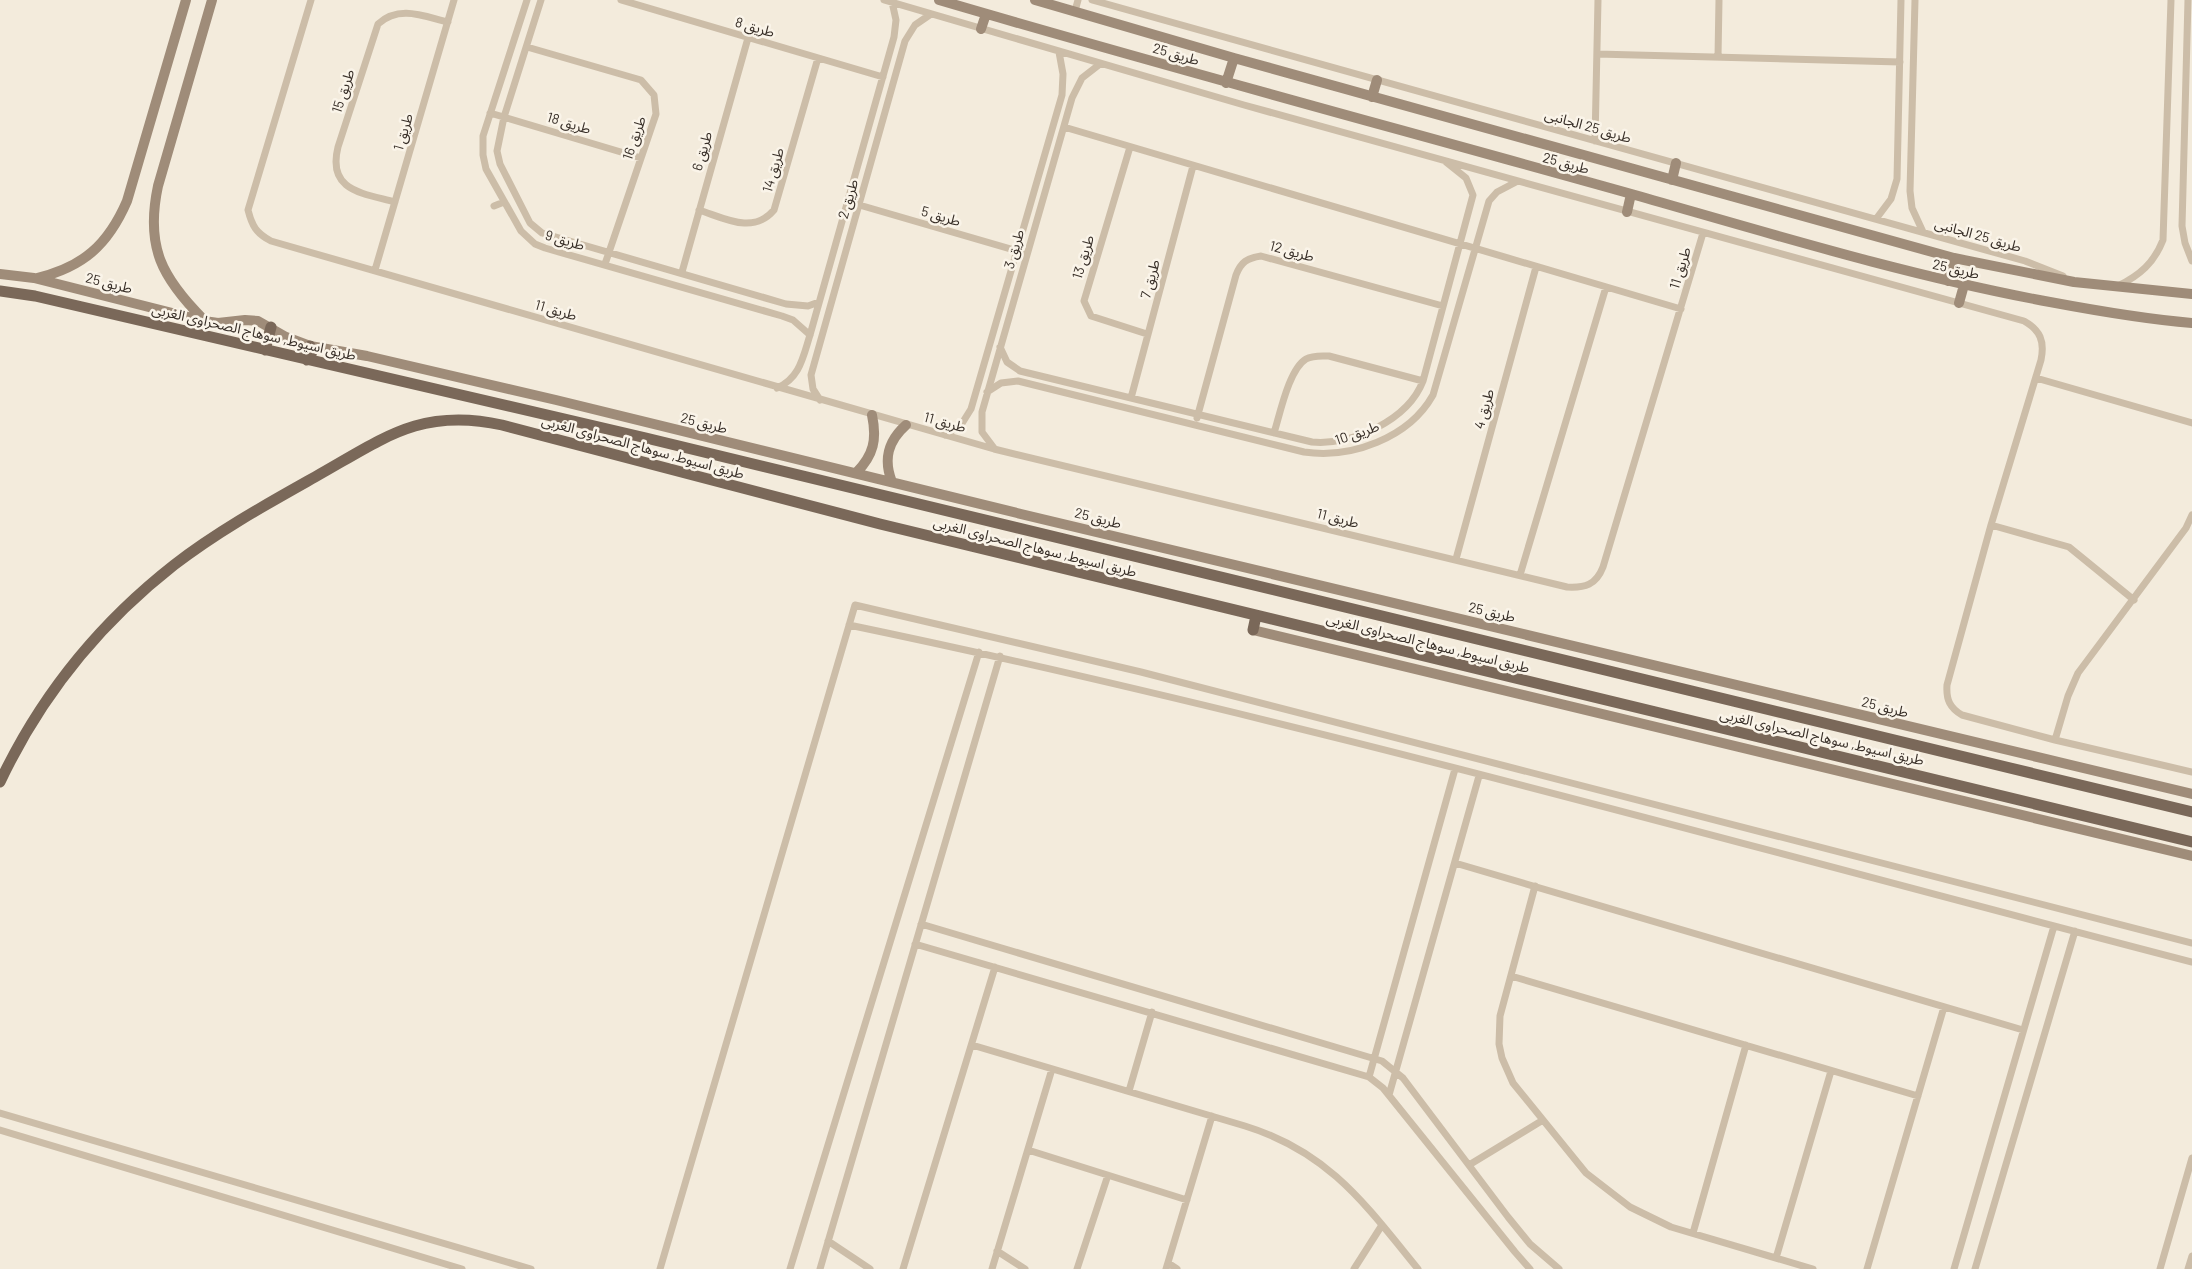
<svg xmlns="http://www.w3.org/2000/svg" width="2192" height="1269" font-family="Barlow,'Noto Sans Arabic',sans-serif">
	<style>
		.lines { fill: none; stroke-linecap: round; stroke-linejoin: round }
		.street { stroke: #ccbda8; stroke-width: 7 }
		.secondary { stroke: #9f8c79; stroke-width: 10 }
		.primary { stroke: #7a6859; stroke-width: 11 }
		.labels { text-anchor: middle; stroke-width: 5; stroke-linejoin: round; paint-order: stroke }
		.street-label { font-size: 14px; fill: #382f28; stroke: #faf4e9 }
	</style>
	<rect width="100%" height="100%" fill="#f3ebdc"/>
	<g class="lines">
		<path class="street" d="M311 0 248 210C252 226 256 233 271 241L994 449 1567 587C1585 588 1596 585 1603 567L1703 233
			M527 0 483 136V155L486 169 521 231 535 244 545 248 782 316 793 320 810 335
			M541 0 504 117 497 151 500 164 530 223 542 233 786 304 808 306 819 302
			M621 0 883 77
			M884 0 1244 105 2024 321C2040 330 2045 341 2041 360L1991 525 1947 685C1946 700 1950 708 1962 715L2055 740 2192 772
			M1092 0 2025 261 2063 276
			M1915 0 1910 191 1912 208 1923 232
			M2188 0 2182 226 2185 243 2192 261
			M1075 11 1078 0
			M527 47 641 80 654 95 656 114 605 264
			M1597 54 1900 62
			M1718 57 1719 0
			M490 113 641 158
			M1064 127 1681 309
			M1595 141 1598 0
			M1130 147 1084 301 1091 316 1147 334
			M395 202C362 193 327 191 338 147L378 24C399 5 423 16 448 22
			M849 202 1021 252
			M494 206 504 202
			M699 210C724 218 753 235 774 210L818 58
			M1876 219 1891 199 1897 179 1901 0
			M375 270 454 0
			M682 272 748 38
			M2118 286C2140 275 2154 263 2163 240L2171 0
			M1000 347 1007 362 1020 371 1312 442C1352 446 1408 420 1423 381L1473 195 1466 178 1446 162
			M2036 378 2192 423
			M777 388C800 378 803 357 810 335L894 37 896 20 892 2
			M987 392 1001 383 1018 381 1304 452C1351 459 1409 438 1433 395L1489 201 1497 192 1516 182
			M1131 398 1193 166
			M820 400 813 389 811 375 905 41 915 25 931 14
			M1197 418 1236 275C1241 262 1247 258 1261 256L1443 306
			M1274 433C1280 414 1289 369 1306 359 1313 355 1321 356 1329 356L1423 381
			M945 435 961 425 971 409 1062 95 1063 74 1059 52
			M994 448 982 432V412L1072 98 1082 78 1100 64
			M1991 525 2069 547 2134 600
			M1456 559 1536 267
			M1520 575 1606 287
			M849 625C1301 719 1745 846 2192 962
			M2055 740 2068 696 2078 673 2186 528 2192 515
			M1455 863 2023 1030
			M1535 886 1500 1016 1499 1044 1502 1058 1513 1083 1586 1173 1630 1207 1671 1227 1813 1269
			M921 924 1382 1061 1403 1078 1508 1217 1530 1244 1559 1269
			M915 944 1369 1077 1383 1088 1515 1252 1530 1269
			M1511 976 1918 1096
			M972 1045 1245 1126C1329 1152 1365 1204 1418 1269
			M1369 1077 1455 769
			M1129 1091 1152 1012
			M1389 1095 1479 776
			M0 1113 531 1269
			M0 1130 462 1269
			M1028 1150 1187 1200
			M1469 1165 1543 1120
			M1693 1233 1746 1045
			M828 1241 870 1269
			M997 1251 1025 1269
			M1776 1258 1831 1071
			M1168 1263 1177 1269
			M660 1269 855 605 1141 672 2192 943
			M790 1269 979 652
			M820 1269 1000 656
			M903 1269 995 967
			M992 1269 1052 1069
			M1077 1269 1108 1175
			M1166 1269 1212 1116
			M1354 1269 1382 1225
			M1867 1269 1944 1007
			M1954 1269 2054 926
			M1975 1269 2075 931
			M2160 1269 2192 1158
			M2188 1269 2192 1256"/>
		<path class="secondary" d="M939 0C1170 68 1403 130 1635 195 1772 234 1909 276 2050 302 2098 311 2144 319 2192 323
			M1035 0 1234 58 1954 258 2074 282 2192 294
			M981 29 986 14
			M1226 83 1234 58
			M1372 97 1377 80
			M1672 180 1676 163
			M1627 212 1631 194
			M0 274 34 278 204 321 218 323 245 320 258 321 286 337 310 346 367 356 556 400 1017 513 2192 794
			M37 278C83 267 108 245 127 201L186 0
			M1948 281 1954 258
			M1959 303 1964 285
			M204 320C162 278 145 247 158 186L212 0
			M856 473C874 455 877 439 872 415
			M892 482C883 459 888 441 906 425
			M1253 630 2192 856"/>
		<path class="primary" d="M0 291 35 296 646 438 2192 812
			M265 350 271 327
			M307 360 312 352 310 346
			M1253 630 1256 616
			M0 782C40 697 100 623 174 565 218 531 267 504 315 477 383 439 420 407 502 425L880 524 2192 842"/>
	</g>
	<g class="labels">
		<g class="street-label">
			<text transform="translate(755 27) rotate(16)" y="5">طريق 8</text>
			<text transform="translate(1176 54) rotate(16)" y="5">طريق 25</text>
			<text transform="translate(343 91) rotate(-72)" y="5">طريق 15</text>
			<text transform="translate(569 123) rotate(17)" y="5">طريق 18</text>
			<text transform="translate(1588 126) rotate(16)" y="5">طريق 25 الجانبى</text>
			<text transform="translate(403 132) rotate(-74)" y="5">طريق 1</text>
			<text transform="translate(634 138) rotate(-71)" y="5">طريق 16</text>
			<text transform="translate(702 151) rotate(-74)" y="5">طريق 6</text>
			<text transform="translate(1566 163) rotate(15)" y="5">طريق 25</text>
			<text transform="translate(773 170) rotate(-74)" y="5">طريق 14</text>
			<text transform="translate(848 199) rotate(-74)" y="5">طريق 2</text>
			<text transform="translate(941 216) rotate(16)" y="5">طريق 5</text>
			<text transform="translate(1978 235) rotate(16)" y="5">طريق 25 الجانبى</text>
			<text transform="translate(565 240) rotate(16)" y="5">طريق 9</text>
			<text transform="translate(1014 249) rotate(-74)" y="5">طريق 3</text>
			<text transform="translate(1292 251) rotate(15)" y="5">طريق 12</text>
			<text transform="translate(1083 257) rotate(-73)" y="5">طريق 13</text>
			<text transform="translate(1680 268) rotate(-73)" y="5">طريق 11</text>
			<text transform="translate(1956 269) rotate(13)" y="5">طريق 25</text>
			<text transform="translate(1150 279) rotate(-75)" y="5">طريق 7</text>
			<text transform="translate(109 283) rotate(14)" y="5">طريق 25</text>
			<text transform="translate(556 310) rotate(16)" y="5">طريق 11</text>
			<text transform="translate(254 332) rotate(13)" y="5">طريق اسيوط, سوهاج الصحراوى الغربى</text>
			<text transform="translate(1484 409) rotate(-75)" y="5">طريق 4</text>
			<text transform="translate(945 422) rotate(15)" y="5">طريق 11</text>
			<text transform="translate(704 423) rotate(14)" y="5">طريق 25</text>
			<text transform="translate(1357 433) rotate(-19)" y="5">طريق 10</text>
			<text transform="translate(643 447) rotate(15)" y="5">طريق اسيوط, سوهاج الصحراوى الغربى</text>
			<text transform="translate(1098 518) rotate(14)" y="5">طريق 25</text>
			<text transform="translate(1338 518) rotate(14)" y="5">طريق 11</text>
			<text transform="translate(1035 547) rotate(14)" y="5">طريق اسيوط, سوهاج الصحراوى الغربى</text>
			<text transform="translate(1492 612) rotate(13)" y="5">طريق 25</text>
			<text transform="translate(1428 643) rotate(14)" y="5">طريق اسيوط, سوهاج الصحراوى الغربى</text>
			<text transform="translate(1885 707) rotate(14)" y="5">طريق 25</text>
			<text transform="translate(1822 737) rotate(13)" y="5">طريق اسيوط, سوهاج الصحراوى الغربى</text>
		</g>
	</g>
</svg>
